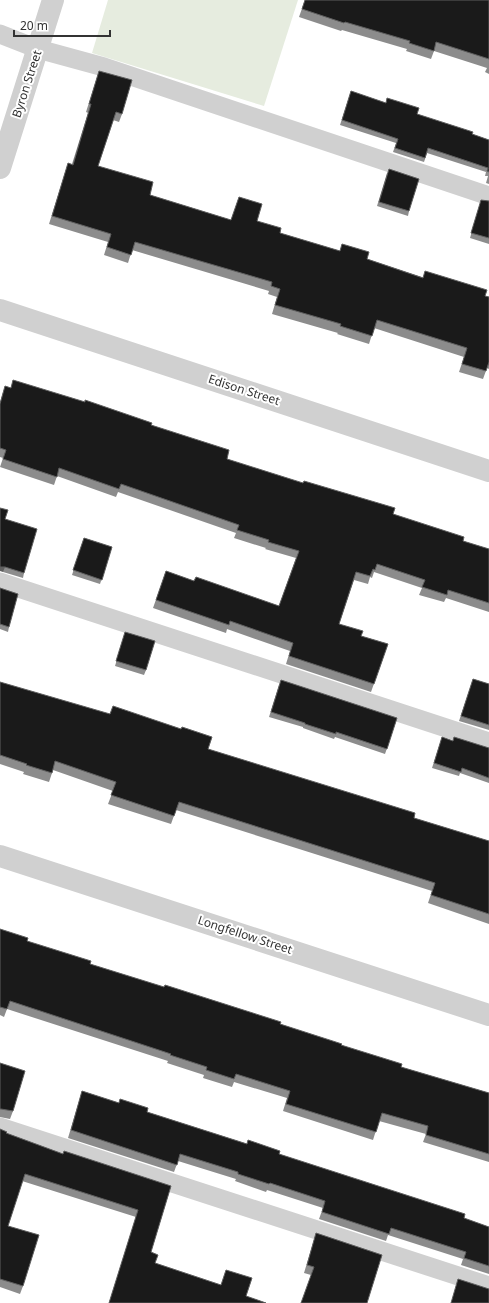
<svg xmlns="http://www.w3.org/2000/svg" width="489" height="1303" font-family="'Noto Sans',sans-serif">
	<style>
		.green { fill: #e6ecdf }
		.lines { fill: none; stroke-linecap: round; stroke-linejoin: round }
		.service { stroke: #d0d0d0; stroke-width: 19 }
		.minor { stroke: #d0d0d0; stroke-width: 22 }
		.wall { fill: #8c8c8c }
		.shaded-wall { fill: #5f5f5f }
		.building { fill: #1a1a1a; stroke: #5f5f5f }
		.labels { text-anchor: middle; stroke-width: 4; stroke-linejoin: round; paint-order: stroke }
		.street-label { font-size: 12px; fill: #333; stroke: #fff }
	</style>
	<rect width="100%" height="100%" fill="#fff"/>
	<path class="green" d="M108 0H298L264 106 92 53Z"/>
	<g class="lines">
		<path class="service" d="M0 34 38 49 104 67 489 196
			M0 582 489 742
			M0 1127 489 1286"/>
		<path class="minor" d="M0 168 53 0
			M0 310 489 471
			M0 856 489 1015"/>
	</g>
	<path class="wall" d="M305 0H489V74L485 72 487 68 434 51 431 59 406 51 407 49 342 30 341 31 299 17Z
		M99 71 122 114 119 122 113 120 98 166 150 195 231 220 239 197 257 221 280 233 340 251 342 244 367 259 422 277 489 297V369L487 368 483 379 459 372 464 357 374 328 369 344 337 334 338 333 272 314 277 297 268 294 269 291 132 250 128 263 104 255 108 242 49 224 68 163 72 164 88 113 86 112Z
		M351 91 417 114 472 134 489 140V184L486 183 488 176H485L486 172 427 153 424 162 393 152 396 143 340 125Z
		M387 173 409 211 408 216 377 206Z
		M489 201V244L470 238 480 204Z
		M13 380 151 425 227 459 393 514 463 541 489 549V612L446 598 444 602 419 595 422 588 374 572 372 578 370 577 368 584 354 580 339 624 361 636 388 644 371 692 286 664 290 651 227 629 226 633 153 608 166 571 194 581 279 606 296 558 265 549 266 548 234 538 236 533 118 492 116 497 57 476 54 485 0 467 3 458 0 457V402L5 386 11 388Z
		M5 519 24 573 23 578 3 572Z
		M84 538 112 547 100 584 72 575Z
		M0 588 9 627 8 632 0 629Z
		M124 636 146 670 144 675 115 666Z
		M473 679 489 684V730L459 721Z
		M0 682 208 749 414 818 489 841V924L428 903 432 891 176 810 171 824 108 804 113 791 53 770 49 782 23 774 24 772 0 764Z
		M279 685 397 718 385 754 335 737 334 739 303 728V727L269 717Z
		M442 737 453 741 489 748V783L460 773 459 776 432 768Z
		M0 929 27 941 90 964 280 1024 341 1045 401 1067 489 1093V1162L423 1142 426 1134 379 1121 373 1140 283 1111 287 1098 234 1082 232 1087 203 1078 204 1075 167 1063 168 1061 7 1009 4 1017 0 1015Z
		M0 1063 13 1111 10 1119 0 1117Z
		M82 1091 147 1112 279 1154 489 1227V1274L461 1265 463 1259 388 1235 386 1241 319 1219 323 1208 267 1190 266 1192 235 1181 236 1179 178 1161 174 1172 68 1138Z
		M0 1129 6 1133 63 1154 171 1186 151 1252 155 1263 246 1296 266 1303H109L136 1217 22 1181 8 1226 23 1286 20 1294 0 1287Z
		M316 1233 367 1303 311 1275 304 1273Z"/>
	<path class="shaded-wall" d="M0 567H5L3 572 0 571Z"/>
	<path class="building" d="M305 0H489V59L436 42 434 51 409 43 410 41 345 22 344 23 302 9Z
		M99 71 132 80 122 114 116 112 98 166 153 182 150 195 231 220 239 197 262 204 257 221 281 228 280 233 340 251 342 244 369 252 367 259 423 278 425 271 487 290 485 296 489 297V362L486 371 462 364 467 348 377 320 372 336 340 326 341 324 275 305 280 289 271 286 272 282 135 242 131 255 107 247 111 234 52 216 68 163 73 165 91 104H89Z
		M351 91 386 103 387 98 419 108 417 114 473 132 472 134 489 140V172L487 171 488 168 428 148 425 158 395 148 398 139 342 120Z
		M389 169 419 179 409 211 379 202Z
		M481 200 489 201V238L471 233Z
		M13 380 85 402V400L152 423 151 425 229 450 227 459 303 483 304 481 395 508 393 514 464 537 463 541 489 549V603L448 590 447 595 422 587 425 580 377 564 375 570 373 569 370 576 356 572 339 624 363 631 361 636 388 644 374 684 289 656 293 643 230 621 229 625 156 600 166 571 194 581 196 577 279 606 299 551 268 542 269 540 237 530 239 525 121 484 119 489 59 468 57 477 3 459 6 450 0 448V404L5 386 11 388Z
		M0 508 8 510 5 519 37 529 24 573 5 567H0Z
		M84 538 112 547 102 580 73 570Z
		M0 588 18 594 9 627 0 624Z
		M125 632 155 641 146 670 116 661Z
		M473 679 489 684V725L461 716Z
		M281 680 397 718 387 749 336 732V734L305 724V723L271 712Z
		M0 682 110 714 113 706 181 729 182 727 212 737 208 749 415 813 414 818 489 841V914L431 895 435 883 179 802 174 816 111 795 116 782 55 761 52 773 26 765 27 764 0 755Z
		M442 737 453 741 454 737 489 748V778L462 768 461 772 434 763Z
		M0 929 28 938 27 941 91 961 90 964 164 987 165 985 281 1022 280 1024 342 1044 341 1045 402 1064 401 1067 489 1093V1154L426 1135 428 1126 382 1113 376 1132 286 1104 290 1091 236 1074 234 1079 206 1070 207 1067 170 1055 171 1054 10 1001 7 1009 0 1007Z
		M0 1063 25 1071 13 1111 1 1109H0Z
		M82 1091 119 1103 120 1099 148 1108 147 1112 247 1144 248 1140 280 1151 279 1154 465 1214 464 1218 489 1227V1266L464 1258 466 1252 391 1228 389 1234 322 1212 325 1201 270 1183 269 1184 238 1174V1172L180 1154 177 1165 71 1130Z
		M0 1129 7 1132 6 1133 63 1154 64 1151 171 1186 151 1252 158 1255 155 1263 221 1285 226 1270 252 1278 246 1296 266 1303H109L138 1210 25 1174 8 1226 39 1235 23 1286 0 1279Z
		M316 1233 382 1255 367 1303H301L314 1267 307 1265Z
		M458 1279 489 1289V1303H451Z"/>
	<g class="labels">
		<g class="street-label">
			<text transform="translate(27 84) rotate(-72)" y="4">Byron Street</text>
			<text transform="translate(244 390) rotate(18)" y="4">Edison Street</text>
			<text transform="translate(245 935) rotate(18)" y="4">Longfellow Street</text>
		</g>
	</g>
	<path d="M14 30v6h96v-6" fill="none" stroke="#333333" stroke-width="2"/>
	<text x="20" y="30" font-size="12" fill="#333333" stroke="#ffffff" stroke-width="3" paint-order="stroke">20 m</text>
</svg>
